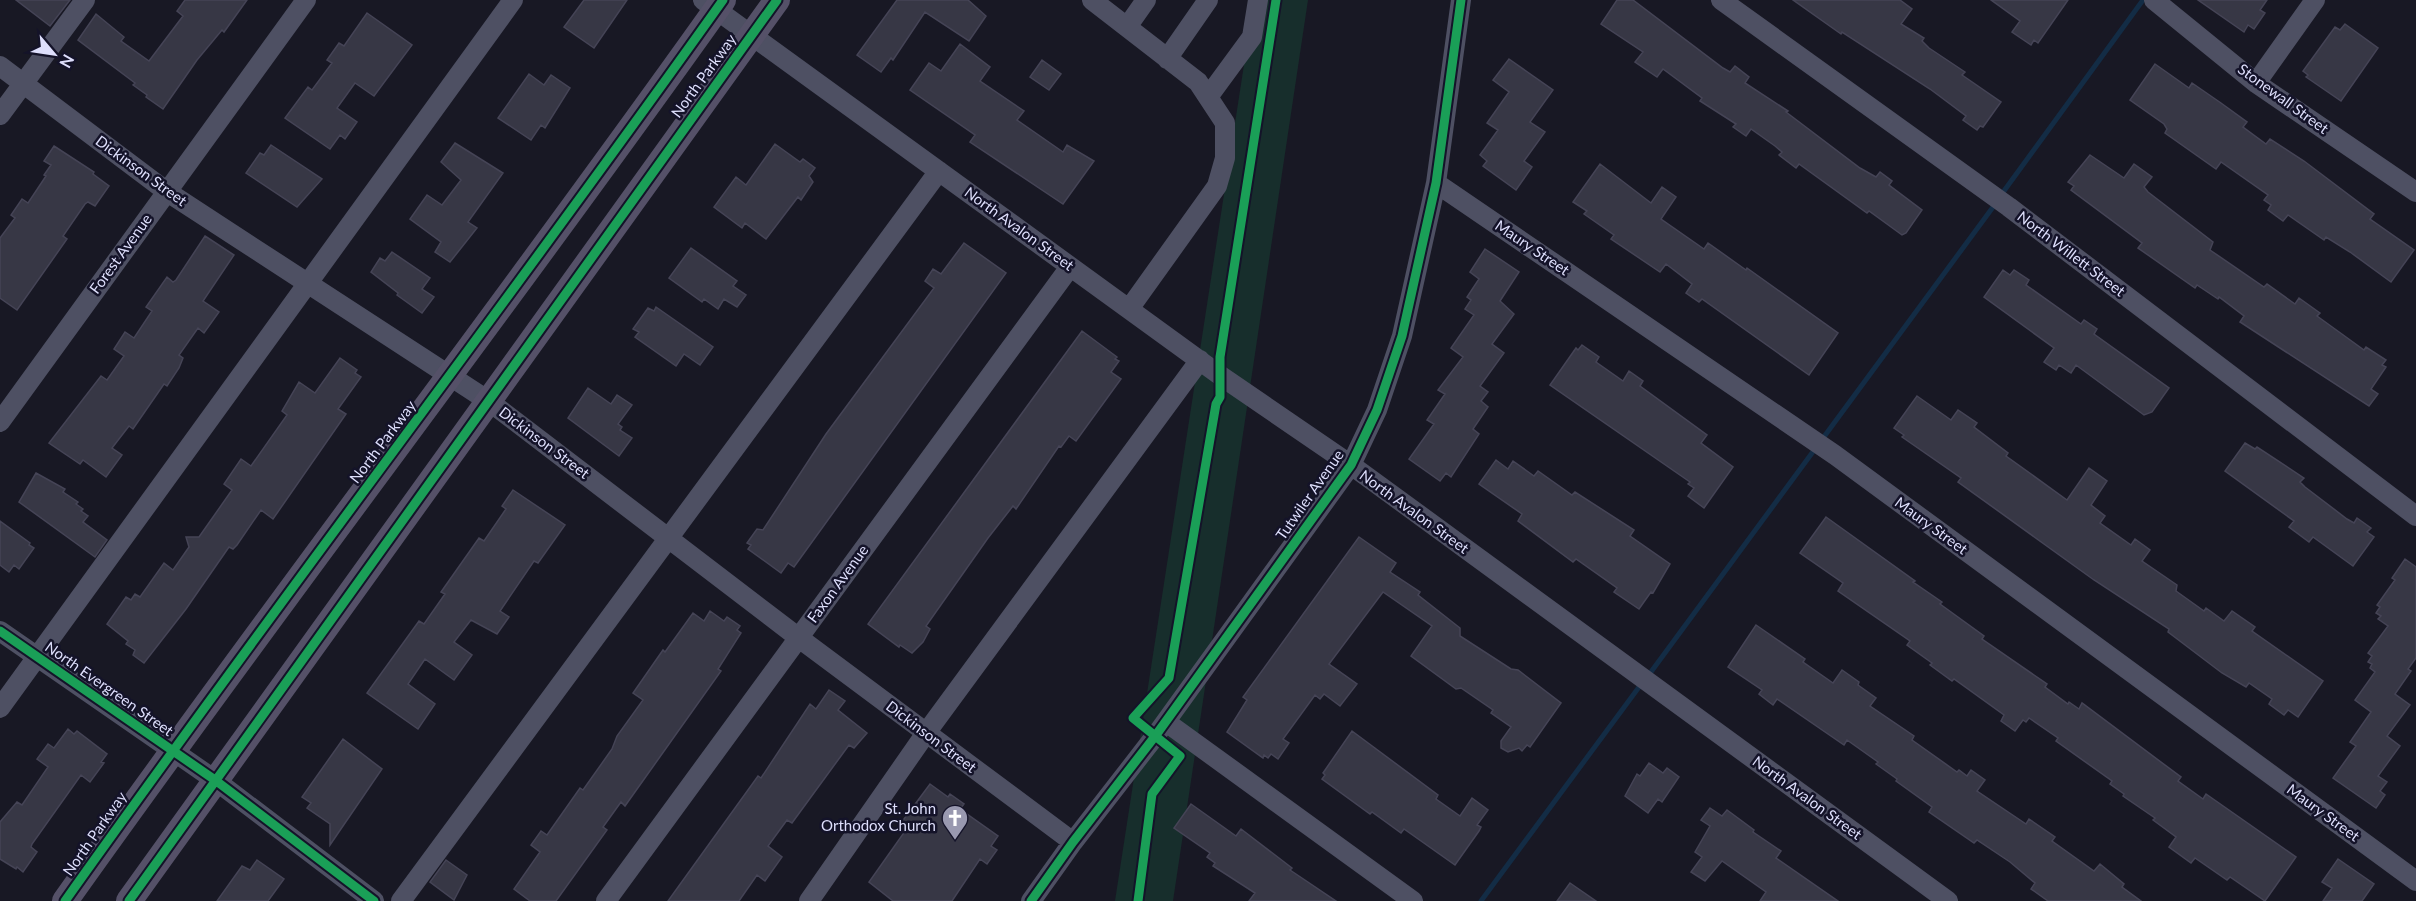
<svg xmlns="http://www.w3.org/2000/svg" width="2416" height="901" font-family="Lato,sans-serif">
	<style>
		.green { fill: #172e2c }
		.lines { fill: none; stroke-linecap: round; stroke-linejoin: round }
		.stream { stroke: #132c45; stroke-width: 5 }
		.building { fill: #373745; stroke: #454456; stroke-width: 1.5 }
		.minor { stroke: #4e5063; stroke-width: 20 }
		.major { stroke: #555168; stroke-width: 26 }
		.cycleway-casing { stroke: #141329; stroke-width: 13 }
		.cycleway { stroke: #1a9f57; stroke-width: 9 }
		.labels { text-anchor: middle; stroke-width: 5; stroke-linejoin: round; paint-order: stroke }
		.street-label { font-size: 15px; fill: #dedffc; stroke: #141329 }
		.poi-label { font-size: 15px; fill: #dedffc; stroke: #141329; text-anchor: end }
	</style>
	<rect width="100%" height="100%" fill="#181824"/>
	<path class="green" d="M1254 0H1308L1173 901H1115Z"/>
	<g class="lines">
		<path class="stream" d="M2001 195 2143 0
			M1648 676 1996 203
			M1481 901 1642 683"/>
	</g>
	<path class="building" d="M16 0H70L50 26Z
		M185 0H247L224 32 222 30 197 60 163 109 146 97 147 95 133 85 135 83 78 40 96 14 124 37 121 41 149 61 183 16 177 11Z
		M584 0H627L594 48 564 27Z
		M897 0H968L986 16 969 41 925 12 893 60 891 58 881 72 857 55Z
		M1617 0H1633L1723 68 1730 72 1735 66 1749 77 1745 83 1788 111 1786 112 1860 168 1876 177 1880 172 1892 181 1889 185 1922 210 1906 233 1902 235 1869 211 1867 213 1799 164 1796 168 1779 155 1782 152 1775 146 1751 129 1746 136 1733 127 1736 124 1700 101 1702 98 1663 69 1657 77 1635 62 1643 52 1601 24Z
		M1793 0H1900L1912 9 1901 24 1924 38 1922 41 1929 48 1965 72 1962 75 2001 102 1983 127 1980 126 1977 130 1963 120 1966 116 1930 89 1842 32 1841 34Z
		M1991 0H2068L2038 43 2034 40 2031 45 2012 32 2020 21Z
		M2198 0H2267L2260 10 2265 13 2254 29 2248 25 2244 32Z
		M367 13 412 45 374 96 355 83 337 108 357 122 345 139 340 135 330 149 285 118 308 87 312 90 332 63 327 60 339 43 344 46Z
		M2345 24 2378 48 2341 101 2306 77 2308 75 2303 71 2335 27 2340 30Z
		M960 44 990 67 980 81 1024 111 1017 120 1063 152 1067 145 1094 161 1063 204 970 142 975 135 910 90 929 63 941 71Z
		M1509 59 1553 90 1530 122 1545 132 1524 161 1532 167 1516 190 1483 166 1487 161 1480 155 1498 130 1487 123 1509 92 1493 80Z
		M1042 60 1061 74 1049 90 1030 77Z
		M2155 64 2189 88 2192 83 2221 103 2247 122 2243 127 2266 144 2270 139 2304 161 2374 214 2370 219 2414 250 2391 282 2350 252 2326 237 2324 240 2288 215 2283 221 2268 210 2271 205 2264 200 2268 195 2221 162 2216 169 2165 133 2167 129 2164 124 2130 100Z
		M529 74 544 85 551 75 570 88 545 128 541 125 531 140 498 118Z
		M455 143 503 173 468 222 477 228 450 262 435 252 441 242 410 219 427 195 442 205 461 180 441 162Z
		M775 144 800 162 803 159 815 168 809 176 813 182 801 200 798 197 766 239 745 223 742 228 714 207 736 177 746 185Z
		M271 145 322 179 297 207 246 173 260 153 264 155Z
		M54 146 94 172 93 174 109 186 95 206 88 202 85 204 63 236 67 239 17 310 0 298V238L15 218 11 215 22 199 28 203 46 176 44 175 51 165 44 161Z
		M2090 155 2124 178 2134 164 2152 177 2144 187 2148 192 2213 242 2210 250 2264 287 2267 284 2295 304 2299 298 2320 313 2317 316 2364 350 2366 347 2386 360 2382 365 2386 367 2371 389 2378 394 2369 406 2240 322 2244 316 2219 297 2218 299 2197 285 2195 288 2138 248 2142 243 2071 190 2074 186 2068 182Z
		M1600 164 1651 203 1662 187 1676 197 1661 219 1704 249 1708 243 1746 270 1747 268 1838 333 1809 375 1702 299 1699 302 1686 293 1692 284 1666 264 1660 272 1611 239 1614 235 1584 214 1587 211 1573 202Z
		M205 236 234 255 203 301 219 312 204 333 198 328 179 355 183 358 179 368 167 386 164 384 133 429 129 426 112 448 122 455 106 477 83 460 80 464 49 443 101 376 107 380 124 356 114 349 125 332 134 338 152 311 146 307 167 277 173 282 176 280Z
		M964 243 1006 273 794 567 788 563 781 573 748 549 751 545 747 543 757 529 763 530 826 434 934 288 925 281 933 269 941 274Z
		M691 248 737 281 733 286 746 295 737 307 724 299 718 309 704 299 702 302 669 278Z
		M1485 249 1519 272 1500 301 1514 314 1492 344 1504 353 1480 386 1488 392 1481 401 1488 407 1473 429 1479 434 1451 477 1446 473 1440 481 1409 459 1434 424 1427 420 1445 394 1438 390 1463 357 1451 348 1474 315 1465 309 1471 300 1467 297 1479 279 1470 272Z
		M392 252 430 278 422 289 434 297 422 313 397 295 398 293 371 272 380 258 385 261Z
		M2003 270 2010 275 2014 270 2029 280 2026 285 2081 324 2084 320 2097 329 2094 334 2169 388 2152 412 2144 415 2076 365 2071 373 2059 365 2056 370 2044 362 2054 348 1984 297Z
		M656 307 713 347 700 365 684 354 676 366 635 337 639 332 633 329 648 308 654 311Z
		M1082 331 1117 357 1115 359 1119 361 1111 372 1121 379 1076 441 1069 436 1061 447 1059 446 1016 509 1013 506 988 538 926 626 930 629 923 642 912 653 900 645 899 647 868 624Z
		M1582 345 1599 357 1596 362 1623 381 1629 371 1643 381 1640 386 1707 435 1701 443 1733 467 1704 508 1688 496 1694 488 1688 484 1690 482 1550 385 1576 348 1578 350Z
		M340 358 357 370 355 373 361 377 338 409 346 414 273 519 261 510 237 545 233 549 229 547 186 609 144 663 133 655 135 650 126 644 128 641 107 624 126 597 131 600 135 594 140 597 164 563 173 570 189 547 186 537H199L232 490 224 484 241 459 251 466 287 415 282 411 299 382 315 393Z
		M588 388 611 404 617 395 632 405 618 424 622 427 620 430 632 438 619 456 568 418Z
		M1917 396 1951 420 1958 410 1977 423 1974 427 2008 453 2006 456 2067 500 2089 468 2107 481 2091 505 2105 516 2100 523 2131 545 2135 539 2150 550 2142 561 2177 585 2176 591 2204 611 2206 608 2224 621 2232 611 2255 627 2252 631 2323 681 2298 717 2288 710 2284 715 2269 704 2272 699 2249 683 2246 687 2222 673 2168 632 2169 629 2094 580 1958 482 1961 478 1902 437 1904 435 1894 428Z
		M2245 443 2255 449 2257 447 2304 478 2300 482 2305 487 2347 519 2354 523 2357 518 2371 528 2367 532 2374 537 2353 566 2313 537 2309 542 2289 527 2294 521 2225 471Z
		M1496 460 1508 469 1513 461 1534 476 1538 471 1572 495 1575 492 1634 530 1630 536 1670 564 1653 593 1651 592 1639 609 1614 592 1617 588 1576 559 1573 562 1518 521 1522 514 1479 484Z
		M36 473 65 489 63 492 78 502 76 504 83 509 81 511 88 516 83 522 107 540 95 557 19 502Z
		M513 490 565 525 538 563 534 561 500 611 509 617 497 634 471 620 454 642 472 655 454 680 425 659 408 684 435 704 418 729 367 693 419 621 424 624 445 594 441 592 479 538 484 541 506 509 502 506Z
		M1826 517 1915 581 1913 582 1942 602 1940 604 1984 636 1982 639 2047 684 2045 687 2068 704 2069 702 2079 709 2082 703 2181 777 2178 781 2203 799 2206 794 2296 857 2265 901 2230 877 2227 880 2195 858 2191 863 2169 847 2176 837 2153 820 2155 818 2123 796 2124 794 2110 784 2112 781 2056 741 2058 738 2029 718 2026 722 2023 720 2015 731 2001 721 2004 715 1954 679 1952 681 1930 665 1932 663 1907 645 1910 641 1838 591 1843 583 1800 553Z
		M0 521 30 543 29 545 34 548 19 569 14 565 9 572 0 565Z
		M1359 537 1396 563 1390 572 1420 592 1418 595 1460 628V636L1511 669 1518 670 1561 703 1530 747 1527 745 1522 751 1519 748 1508 752 1501 748V741L1511 727 1491 713 1493 710 1461 688 1456 689 1411 656 1432 626 1383 592 1329 664 1357 684 1340 706 1324 694 1320 699 1315 695 1283 739 1289 743 1278 759 1271 754 1268 758 1264 755 1263 758 1227 732 1247 700 1243 697Z
		M2405 559 2416 567V658L2408 669 2411 671 2395 694 2410 705 2387 736 2400 746 2378 776 2387 782 2380 791 2385 795 2376 808 2333 778 2356 746 2350 742 2371 712 2355 700 2375 672 2370 668 2372 664 2368 662 2372 656 2368 653 2388 626 2378 619 2381 616 2376 613 2380 607 2377 605 2395 580 2392 578Z
		M710 611 724 621 727 617 740 626 737 630 741 633 718 669 721 671 625 806 621 802 603 827 607 830 556 901H530L514 889 540 852 531 845 541 831 547 835 580 788 583 790 612 749 617 736 643 700 633 693 663 650 665 652 693 613 704 621Z
		M1756 625 1805 659 1803 662 1833 683 1842 670 1859 682 1858 685 1876 698 1870 706 1914 736 1912 740 1957 772 1959 770 1967 776 1971 770 1985 780 1977 791 2026 824 2029 819 2055 837 2052 841 2094 871 2100 864 2124 884 2122 887 2141 901H2048L2031 889 2035 883 2010 862 1977 840 1974 843 1929 812 1932 807 1896 781 1897 779 1876 764 1878 762 1847 740 1844 745 1777 699 1773 705 1759 694 1762 690 1728 667Z
		M829 690 845 701 838 710 867 733 854 748 849 745 792 823 787 820 768 846 782 857 765 881 757 875 739 901H668L758 776 761 778 810 704 816 709Z
		M68 729 74 734 77 731 107 754 101 762 104 763 90 782 81 775 32 844 31 847 37 852 23 872 17 867 16 869 0 859V822L17 802 22 805 48 767 37 759 48 744 54 748Z
		M1352 731 1438 795 1436 799 1460 816 1472 798 1488 810 1477 825 1481 827 1479 831 1455 865 1404 829 1401 833 1372 812 1370 814 1322 779 1325 775 1323 773Z
		M343 739 382 769 330 845V824L307 808 311 803 302 797Z
		M1649 763 1663 773 1667 768 1679 777 1662 802 1658 799 1648 813 1625 796 1637 774 1640 776Z
		M930 784 948 797 950 794 964 804 960 809 998 836 991 846 997 850 987 864 980 859 952 901H893L869 882 908 827 901 823Z
		M1191 804 1236 836 1241 829 1292 868 1290 870 1336 901H1249L1255 893 1213 866 1215 863 1207 857 1210 853 1174 828Z
		M1710 808 1722 816 1727 810 1754 830 1753 832 1781 851 1776 858 1838 901H1760L1766 892 1722 861 1705 881 1691 872 1702 857 1695 852 1710 826 1701 820Z
		M2338 859 2374 884 2362 901H2323L2332 888 2322 882Z
		M257 860 284 879 268 901H217L242 866 250 870Z
		M446 860 467 875 454 900 430 882Z
		M1570 883 1596 901H1557Z"/>
	<g class="lines">
		<path class="minor" d="M703 0 1221 376 1351 465 1948 901
			M1092 0 1198 82 1225 123V158L1217 186 1129 309
			M1721 0 2009 207 2416 516
			M2154 0 2256 83 2416 192
			M1127 27 1146 0
			M1167 59 1208 0
			M0 66 166 191 490 402 799 638 1073 842
			M2256 83 2315 0
			M1208 97 1252 37 1258 0
			M0 115 85 0
			M1436 183 1835 455 2416 881
			M0 422 306 0
			M0 631 215 780 374 901
			M0 708 513 0
			M1166 722 1413 901
			M401 901 939 171
			M606 901 1070 267
			M809 901 926 733 1200 360
			M1031 901 1073 842 1156 735 1351 465 1377 410 1402 336 1436 183 1461 0"/>
		<path class="major" d="M65 901C280 598 508 303 723 0
			M129 901 777 0"/>
		<g class="cycleway-casing">
			<path id="cycleway" d="M0 631 215 780 374 901
				M65 901C280 598 508 303 723 0
				M129 901 777 0
				M1031 901 1073 842 1156 735 1351 465 1377 410 1402 336 1436 183 1461 0
				M1138 901 1152 794 1180 756 1133 718 1169 678 1216 404 1220 397V357L1276 0"/>
		</g>
		<use href="#cycleway" class="cycleway"/>
	</g>
	<defs>
		<g id="church-pin" transform="scale(1.35)"><path d="M0 17L-7.5 6A9.5 9.5 0 1 1 7.5 6Z" fill="#9999b0" stroke="#141329"/><path d="M-1.2-6h2.4v3.5h3.3v2.4h-3.3V6h-2.4V-.1h-3.3v-2.4h3.3Z" fill="#fff"/></g>
	</defs>
	<g fill-rule="evenodd">
		<use href="#church-pin" x="955" y="818"/>
	</g>
	<g class="labels">
		<g class="street-label">
			<text transform="translate(704 76) rotate(-54)" y="5">North Parkway</text>
			<text transform="translate(2283 99) rotate(36)" y="5">Stonewall Street</text>
			<text transform="translate(141 171) rotate(36)" y="5">Dickinson Street</text>
			<text transform="translate(1019 229) rotate(36)" y="5">North Avalon Street</text>
			<text transform="translate(1532 248) rotate(34)" y="5">Maury Street</text>
			<text transform="translate(121 254) rotate(-54)" y="5">Forest Avenue</text>
			<text transform="translate(2071 254) rotate(37)" y="5">North Willett Street</text>
			<text transform="translate(383 442) rotate(-53)" y="5">North Parkway</text>
			<text transform="translate(544 443) rotate(37)" y="5">Dickinson Street</text>
			<text transform="translate(1310 495) rotate(-55)" y="5">Tutwiler Avenue</text>
			<text transform="translate(1414 512) rotate(36)" y="5">North Avalon Street</text>
			<text transform="translate(1931 526) rotate(36)" y="5">Maury Street</text>
			<text transform="translate(838 584) rotate(-54)" y="5">Faxon Avenue</text>
			<text transform="translate(109 689) rotate(35)" y="5">North Evergreen Street</text>
			<text transform="translate(931 737) rotate(37)" y="5">Dickinson Street</text>
			<text transform="translate(1807 798) rotate(36)" y="5">North Avalon Street</text>
			<text transform="translate(2323 813) rotate(36)" y="5">Maury Street</text>
			<text transform="translate(95 834) rotate(-55)" y="5">North Parkway</text>
		</g>
		<g class="poi-label">
			<text x="936" y="814">St. John<tspan x="936" dy="17">Orthodox Church</tspan></text>
		</g>
	</g>
	<g transform="translate(54 54) rotate(119)" stroke="#141329" stroke-width="4.5" paint-order="stroke">
	<path d="M0-4.5L10 22L0 15L-10 22Z" fill="#dedffc"/>
	<text y="-9" font-size="16" font-weight="bold" text-anchor="middle" fill="#dedffc">N</text>
	</g>
</svg>
